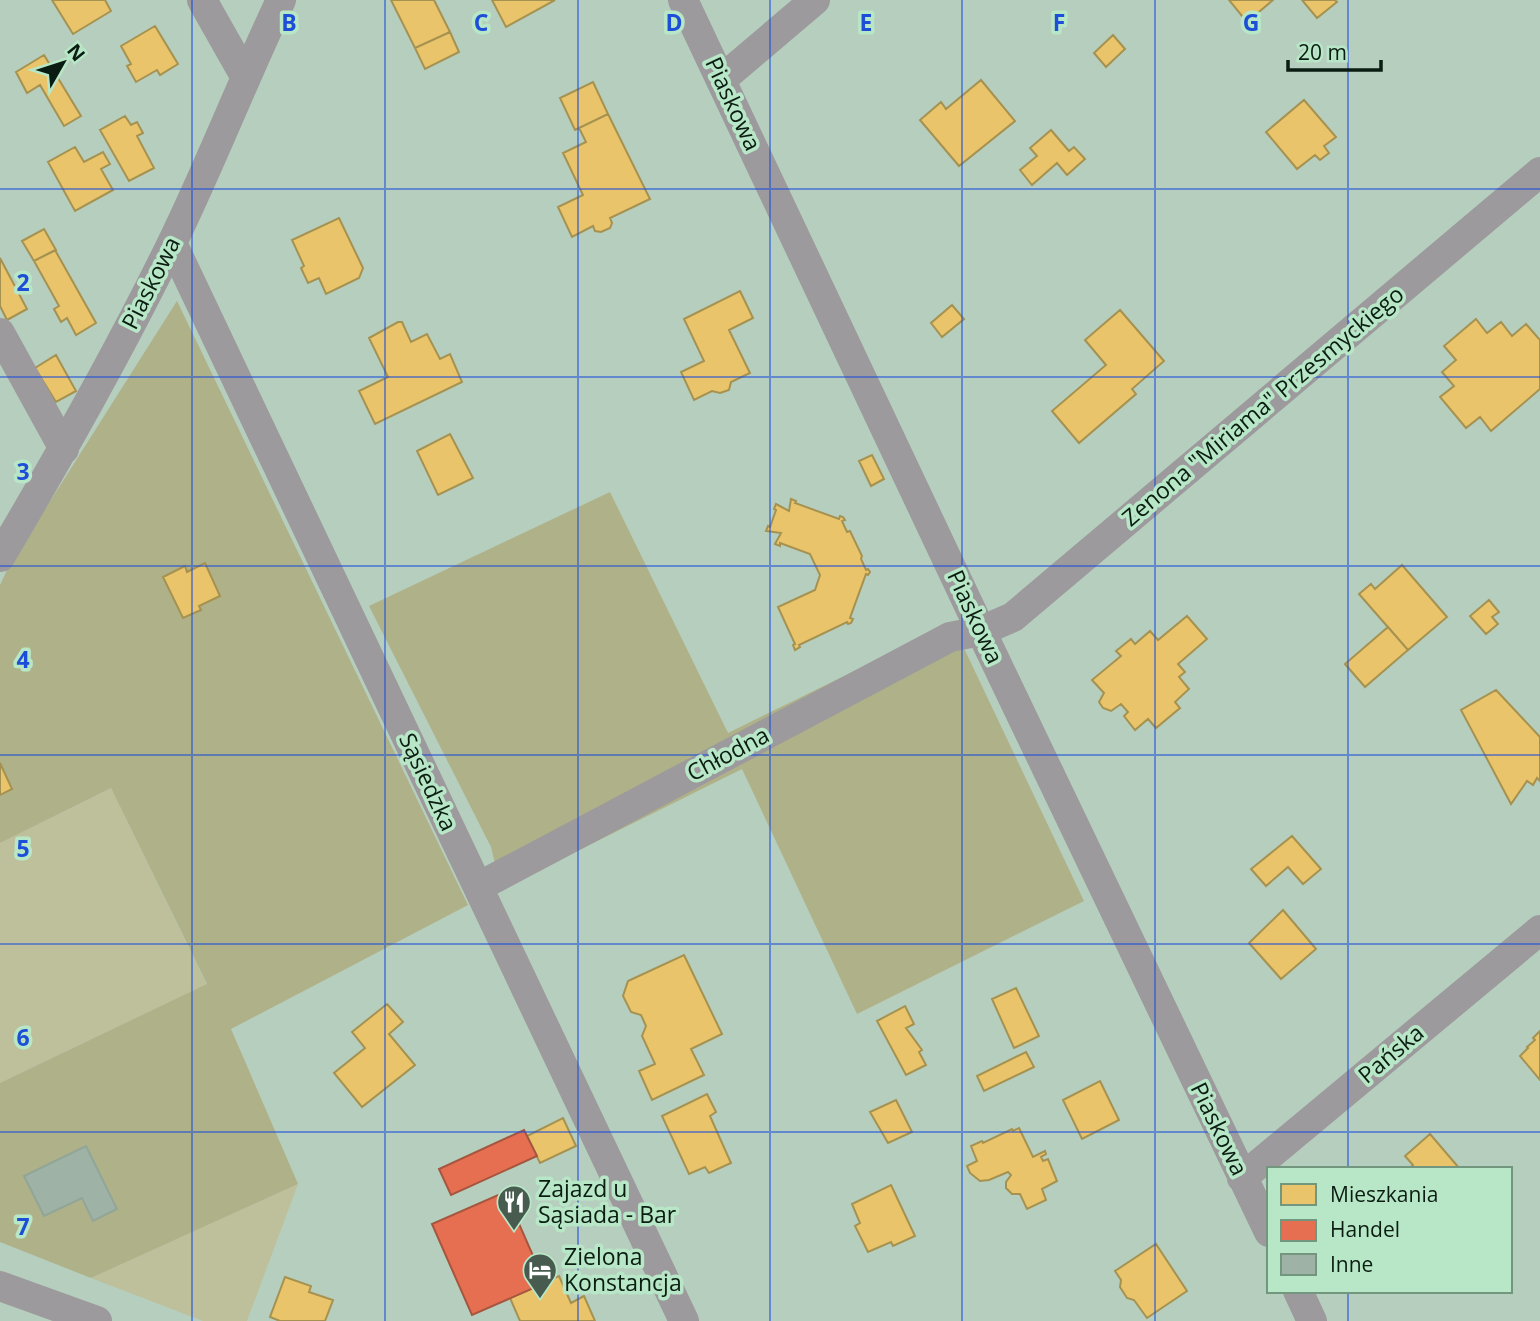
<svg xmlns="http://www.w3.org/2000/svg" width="1540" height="1321" font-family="'Open Sans',sans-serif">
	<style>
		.green { fill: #bdc09a }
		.forest { fill: #afb188 }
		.homes { fill: #e9c46a; stroke: #a69250; stroke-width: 2 }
		.shops { fill: #e76f51; stroke: #a5563e; stroke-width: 2 }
		.building { fill: #9fb2a6; stroke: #92a599; stroke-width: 2 }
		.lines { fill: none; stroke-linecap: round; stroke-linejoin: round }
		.street { stroke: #9c9a9c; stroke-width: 30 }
		.grid { fill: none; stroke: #1d4ed8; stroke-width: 2; stroke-opacity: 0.55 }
		.labels { text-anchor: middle; stroke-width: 7; stroke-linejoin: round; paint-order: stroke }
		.street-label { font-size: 23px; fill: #0b1d12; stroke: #b8e7c7 }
		.poi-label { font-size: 23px; fill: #0b1d12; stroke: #b8e7c7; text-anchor: start }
		.grid-label { font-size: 23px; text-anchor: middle; font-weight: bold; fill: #1d4ed8; stroke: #b8e7c7; stroke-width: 7; stroke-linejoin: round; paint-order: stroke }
	</style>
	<rect width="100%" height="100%" fill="#b6cebe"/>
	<path class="green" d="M111 788 207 985 0 1083V843Z
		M298 1184 247 1321H203L91 1278Z"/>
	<path class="forest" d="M177 301 468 905 231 1029 298 1184 91 1278 0 1242V1083L207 984 111 788 0 843V585L9 566Z
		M610 492 728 733 952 623 1084 901 857 1014 742 769 501 889 491 847 369 606Z"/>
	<path class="homes" d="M52 0H105L111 11 73 34Z
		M391 0H434L450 32 415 48Z
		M492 0H555L506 27Z
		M1229 0H1273L1247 22Z
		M1302 0H1335L1337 2 1317 18Z
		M155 26 178 64 160 75 157 70 136 82 127 66 131 64 121 46Z
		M450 32 459 52 425 69 415 48Z
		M1113 35 1125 49 1106 67 1094 53Z
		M44 55 81 116 64 126 40 85 27 93 16 72Z
		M981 80 1015 121 959 166 920 120 941 102 946 109Z
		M593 82 608 114 575 130 560 98Z
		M1304 100 1336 137 1324 146 1329 153 1320 160 1315 155 1297 169 1266 132Z
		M608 114 650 199 610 218 612 223 610 228 601 232 595 231 593 226 572 237 558 207 583 195 563 153 586 142 579 128Z
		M125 116 131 125 137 122 143 133 137 136 154 168 129 181 100 130Z
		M1051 130 1069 151 1074 147 1085 159 1067 175 1057 163 1032 185 1020 170 1037 156 1030 148Z
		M75 147 84 162 103 152 110 164 101 169 113 190 75 211 48 162Z
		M339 218 363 268 359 278 326 294 319 278 308 283 301 268 304 266 292 240Z
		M44 229 56 250 34 261 22 241Z
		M55 250 96 323 76 335 67 318 61 322 54 309 59 306 34 261Z
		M0 258 27 309 7 320 0 306Z
		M740 291 753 318 729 330 750 373 731 382 729 390 720 393 712 391 694 400 681 372 704 361 684 319Z
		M952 305 964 319 942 337 931 323Z
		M1120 310 1164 361 1132 389 1136 394 1079 443 1052 411 1106 365 1085 340Z
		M1476 319 1487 333 1501 322 1512 336 1526 324 1540 340V389L1491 431 1480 417 1466 428 1440 397 1454 386 1442 372 1456 360 1444 346Z
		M398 322H402L411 342 427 334 440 359 450 354 462 382 375 424 359 391 388 377 369 338Z
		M56 355 76 391 56 402 35 368Z
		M450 434 473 478 438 495 417 451Z
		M872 455 884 479 871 486 859 461Z
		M791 499 796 501 795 503 839 519 840 516 843 517 845 520 842 521 847 532 850 531 862 556 861 559 866 570 868 569 870 572 868 575 866 574 850 618 853 619 851 623 848 624 847 622 799 645 800 647 795 650 793 645 795 644 778 607 815 590 820 575 810 554 780 543V546L775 544 781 533 766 531 768 526 770 527 776 510 774 509 776 504 789 511Z
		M205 563 220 596 199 606 201 610 183 618 163 577 185 566 187 572Z
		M1402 565 1447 617 1408 650 1359 594 1371 584 1375 589Z
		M1489 600 1499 612 1492 617 1498 624 1486 634 1470 616Z
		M1187 616 1207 639 1178 664 1185 672 1179 677 1189 689 1175 702 1180 708 1156 728 1148 719 1135 730 1124 716 1128 712 1121 704 1111 711 1103 708 1099 702 1104 693 1092 680 1121 656 1116 651 1131 639 1135 644 1150 631 1158 640Z
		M1388 627 1408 650 1365 687 1345 664Z
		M1496 690 1540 737V781L1537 778 1533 785 1527 781 1511 804 1461 710Z
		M0 763 12 789 0 795Z
		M1292 836 1321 869 1303 884 1288 867 1266 886 1251 869Z
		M1283 910 1316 949 1281 979 1249 943Z
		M684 955 722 1034 691 1049 704 1075 652 1100 639 1071 655 1064 642 1036 646 1026 641 1015 631 1012 623 996 628 981Z
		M1016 988 1039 1036 1014 1048 992 999Z
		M387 1004 403 1022 389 1034 415 1065 362 1107 334 1073 365 1048 352 1032Z
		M905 1006 914 1024 906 1028 922 1050 919 1052 926 1065 906 1075 877 1021Z
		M1540 1031V1080L1520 1056 1528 1048 1527 1047 1535 1040 1533 1038Z
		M1026 1052 1034 1067 984 1091 977 1076Z
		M1100 1081 1119 1120 1082 1139 1063 1100Z
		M707 1094 716 1112 710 1116 731 1163 709 1173 705 1167 689 1174 662 1116Z
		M896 1100 912 1132 888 1143 870 1112Z
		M563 1118 576 1146 540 1163 527 1136Z
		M1019 1128 1033 1157 1045 1151 1046 1154 1041 1157 1043 1161 1048 1159 1057 1181 1042 1189 1046 1200 1027 1209 1020 1194H1012L1006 1188V1182L1011 1175 1008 1172 989 1180 980 1181 970 1173 967 1166 977 1161 971 1146 982 1141 983 1143 1012 1129 1013 1131Z
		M1430 1134 1460 1169H1409L1413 1165 1405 1156Z
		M891 1185 915 1236 893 1246 891 1242 868 1252 855 1226 860 1223 852 1204Z
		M1156 1244 1187 1291 1147 1318 1134 1300 1127 1298 1120 1287 1121 1280 1115 1271Z
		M559 1276 571 1303 584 1296 595 1321H520L510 1298Z
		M285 1277 311 1286 309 1292 333 1300 325 1321H280L270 1317Z"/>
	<path class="shops" d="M524 1130 537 1156 451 1195 439 1169Z
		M505 1192 545 1283 472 1315 432 1224Z"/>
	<path class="building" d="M86 1146 117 1209 93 1221 82 1198 44 1216 24 1176Z"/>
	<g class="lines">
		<path class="street" d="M202 0 245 76
			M683 0 981 631 1269 1232
			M722 79 815 0
			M172 243 684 1321
			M0 333 64 449
			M0 557C61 454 120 350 172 243 211 163 243 80 281 0
			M478 887 950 637 981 631 1013 617 1540 172
			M1242 1178 1540 930
			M0 1286 97 1321
			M1298 1291 1312 1321"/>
	</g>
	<path class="grid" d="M192 0V1321M385 0V1321M578 0V1321M770 0V1321M962 0V1321M1155 0V1321M1348 0V1169M0 189H1540M0 377H1540M0 566H1540M0 755H1540M0 944H1540M0 1132H1540M1348 1291V1321"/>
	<defs>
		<g id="restaurant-pin" transform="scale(1.75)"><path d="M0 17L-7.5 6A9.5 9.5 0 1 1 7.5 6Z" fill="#475b4e" stroke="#b8e7c7"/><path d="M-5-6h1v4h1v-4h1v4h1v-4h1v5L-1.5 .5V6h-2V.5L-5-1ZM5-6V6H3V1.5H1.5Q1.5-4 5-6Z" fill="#fff"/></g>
		<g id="hotel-pin" transform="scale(1.75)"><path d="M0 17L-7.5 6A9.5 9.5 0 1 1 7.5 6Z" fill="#475b4e" stroke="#b8e7c7"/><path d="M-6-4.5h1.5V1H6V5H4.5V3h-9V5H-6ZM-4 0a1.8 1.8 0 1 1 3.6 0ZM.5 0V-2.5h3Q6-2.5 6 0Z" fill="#fff"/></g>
	</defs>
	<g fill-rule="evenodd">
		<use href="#restaurant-pin" x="514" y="1202"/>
		<use href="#hotel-pin" x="540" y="1270"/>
	</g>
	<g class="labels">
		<g class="street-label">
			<text transform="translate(733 104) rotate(65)" y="8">Piaskowa</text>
			<text transform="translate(151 283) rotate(-63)" y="8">Piaskowa</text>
			<text transform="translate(1263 406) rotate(-40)" y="8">Zenona "Miriama" Przesmyckiego</text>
			<text transform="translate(975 617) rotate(65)" y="8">Piaskowa</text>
			<text transform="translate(728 754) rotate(-28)" y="8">Chłodna</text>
			<text transform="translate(428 782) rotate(65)" y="8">Sąsiedzka</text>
			<text transform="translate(1391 1054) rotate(-40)" y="8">Pańska</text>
			<text transform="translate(1219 1129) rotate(64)" y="8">Piaskowa</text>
		</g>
		<g class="poi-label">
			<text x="538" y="1197">Zajazd u<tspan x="538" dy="26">Sąsiada - Bar</tspan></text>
			<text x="564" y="1265">Zielona<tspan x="564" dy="26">Konstancja</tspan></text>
		</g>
	</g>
	<g class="grid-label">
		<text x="289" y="31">B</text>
		<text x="481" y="31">C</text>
		<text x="674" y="31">D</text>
		<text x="866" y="31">E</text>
		<text x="1059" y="31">F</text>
		<text x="1251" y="31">G</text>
		<text x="23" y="291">2</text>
		<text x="23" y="480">3</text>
		<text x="23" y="668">4</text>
		<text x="23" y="857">5</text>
		<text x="23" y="1046">6</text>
		<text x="23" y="1235">7</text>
	</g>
	<rect x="1267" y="1167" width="245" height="126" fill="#b8e7c7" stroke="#73967f" stroke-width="2"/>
	<rect x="1281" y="1184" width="35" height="21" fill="#e9c46a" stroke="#73967f" stroke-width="2"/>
	<text x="1330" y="1202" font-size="21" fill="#0b1d12">Mieszkania</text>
	<rect x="1281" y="1220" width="35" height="21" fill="#e76f51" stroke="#73967f" stroke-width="2"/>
	<text x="1330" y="1237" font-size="21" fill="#0b1d12">Handel</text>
	<rect x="1281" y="1254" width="35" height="21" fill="#9fb2a6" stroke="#73967f" stroke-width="2"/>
	<text x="1330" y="1272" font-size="21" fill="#0b1d12">Inne</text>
	<g transform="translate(63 63) rotate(51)" stroke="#b8e7c7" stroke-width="5" paint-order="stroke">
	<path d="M0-5L12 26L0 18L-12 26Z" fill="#0b1d12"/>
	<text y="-10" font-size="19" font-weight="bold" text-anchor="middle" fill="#0b1d12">N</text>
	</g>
	<path d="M1288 60v10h93v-10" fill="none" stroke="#0b1d12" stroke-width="3.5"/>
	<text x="1298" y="60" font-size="21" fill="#0b1d12" stroke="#b8e7c7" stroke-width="5" paint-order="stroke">20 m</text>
</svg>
